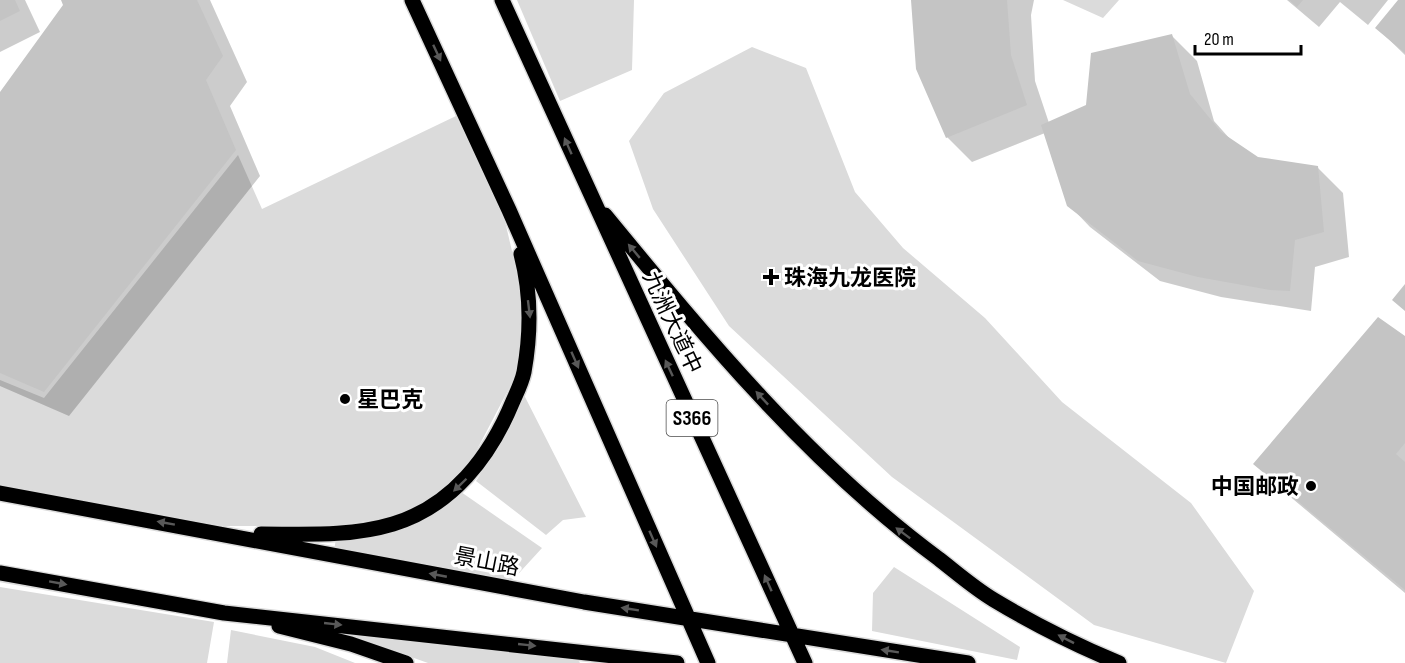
<svg xmlns="http://www.w3.org/2000/svg" width="1405" height="663" font-family="'Sofia Sans Condensed','Noto Sans SC',sans-serif">
	<style>
		.green { fill: #dbdbdb }
		.shadow { fill: #0003 }
		.building { fill: #c4c4c4 }
		.lines { fill: none; stroke-linecap: round; stroke-linejoin: round }
		.primary-casing { stroke: #dbdbdb; stroke-width: 18 }
		.primary { stroke: #000; stroke-width: 15 }
		.oneway { fill: #595959 }
		.poi-dot { fill: #000; stroke: #fff; stroke-width: 2 }
		.labels { text-anchor: middle; stroke-width: 6; stroke-linejoin: round; paint-order: stroke }
		.shield { fill: #fff; stroke: #4c4c4c; stroke-width: 1.5 }
		.shield-label { font-size: 21px; font-weight: bold; fill: #000 }
		.poi-label { font-size: 22px; font-weight: bold; fill: #000; stroke: #fff; text-anchor: start }
		.street-label { font-size: 22px; fill: #000; stroke: #fff }
	</style>
	<rect width="100%" height="100%" fill="#fff"/>
	<path class="green" d="M517 0H634L632 70 560 101Z
		M1063 0H1119L1103 18Z
		M752 47 806 68 855 192 903 248 985 318 1062 402 1191 503 1254 591 1226 663 1094 625 892 477 729 326 653 209 629 141 664 93Z
		M456 116 503 213 516 268 523 321 516 375 469 465 434 497 394 517 335 526H223L0 485V380L44 398 238 155 262 209Z
		M523 393 586 517 563 520 546 535 476 481 504 437Z
		M461 492 542 548 510 583 334 550 336 539Z
		M894 567 1020 647 1017 660 872 631 873 593Z
		M0 587 214 622 207 663H0Z
		M332 629 576 657 580 663H428Z
		M231 630 315 647 355 663H227Z"/>
	<path class="shadow" d="M0 0H25L40 32 0 52Z
		M63 0H210L247 82 230 106 260 176 69 416 0 386V95L65 5Z
		M912 0H1034L1031 15 1035 81 1049 123 1087 106 1172 36 1197 61 1214 121 1230 139 1258 159 1318 168 1343 193 1349 257 1315 267 1311 311 1221 297 1160 281 1090 227 1069 205 1045 133 972 162 947 137Z
		M1287 0H1388L1368 25 1340 2 1319 27Z
		M1400 0H1405V55L1377 28Z
		M1405 338V593L1281 489 1256 464Z"/>
	<path class="building" d="M0 0H15L20 11 0 21Z
		M61 0H197L223 56 206 80 236 150 44 392 0 373V92L63 5Z
		M911 0H1007L1011 55 1027 105 946 138 916 69Z
		M1289 0H1303L1297 7Z
		M1398 0H1405V53L1375 28Z
		M1172 34 1190 94 1221 132 1258 157 1318 166 1324 232 1295 240 1290 291 1270 290 1198 277 1138 261 1067 206 1041 125 1086 105 1091 53Z
		M1405 284V311L1392 300Z
		M1378 317 1405 336V443L1396 454 1405 462V590L1253 464Z"/>
	<g class="lines">
		<g class="primary-casing">
			<path id="primary" d="M412 0 509 210 708 663
				M502 0 805 663
				M605 215C707 339 809 463 939 559 957 573 974 588 994 600 1034 624 1076 645 1119 663
				M0 493 584 602 968 663
				M261 534C304 534 350 537 393 524 452 506 490 457 513 401 517 392 522 382 524 372 531 333 531 292 521 254
				M0 573 224 613 677 663
				M279 626 351 644 406 663"/>
		</g>
		<use href="#primary" class="primary"/>
	</g>
	<defs><path id="oneway-solid" d="M-6-.8H1V-3.2L6.5 0L1 3.2V.8H-6Z" transform="scale(1.5)"/></defs>
	<g class="oneway">
		<use href="#oneway-solid" transform="translate(437 53) rotate(65)"/>
		<use href="#oneway-solid" transform="translate(568 146) rotate(-114)"/>
		<use href="#oneway-solid" transform="translate(634 251) rotate(-130)"/>
		<use href="#oneway-solid" transform="translate(529 309) rotate(83)"/>
		<use href="#oneway-solid" transform="translate(575 360) rotate(66)"/>
		<use href="#oneway-solid" transform="translate(669 368) rotate(-115)"/>
		<use href="#oneway-solid" transform="translate(762 398) rotate(-133)"/>
		<use href="#oneway-solid" transform="translate(460 485) rotate(136)"/>
		<use href="#oneway-solid" transform="translate(166 523) rotate(-170)"/>
		<use href="#oneway-solid" transform="translate(903 533) rotate(-143)"/>
		<use href="#oneway-solid" transform="translate(653 539) rotate(66)"/>
		<use href="#oneway-solid" transform="translate(438 575) rotate(-169)"/>
		<use href="#oneway-solid" transform="translate(58 583) rotate(10)"/>
		<use href="#oneway-solid" transform="translate(768 583) rotate(-114)"/>
		<use href="#oneway-solid" transform="translate(630 609) rotate(-171)"/>
		<use href="#oneway-solid" transform="translate(333 624) rotate(6)"/>
		<use href="#oneway-solid" transform="translate(1066 639) rotate(-153)"/>
		<use href="#oneway-solid" transform="translate(527 645) rotate(6)"/>
		<use href="#oneway-solid" transform="translate(890 651) rotate(-171)"/>
	</g>
	<g class="poi-dot">
		<path d="M768 268h6v6h6v6h-6v6h-6v-6h-6v-6h6z"/>
		<circle cx="345" cy="399" r="6"/>
		<circle cx="1311" cy="486" r="6"/>
	</g>
	<g class="labels">
		<rect class="shield" x="666.5" y="400" width="51" height="36" rx="4.5"/>
		<g class="shield-label">
			<text x="692" y="425">S366</text>
		</g>
		<g class="poi-label">
			<text x="784" y="285">珠海九龙医院</text>
			<text x="357" y="407">星巴克</text>
			<text x="1299" y="494" text-anchor="end">中国邮政</text>
		</g>
		<g class="street-label">
			<text transform="translate(673 322) rotate(65)" y="8">九洲大道中</text>
			<text transform="translate(487 561) rotate(11)" y="8">景山路</text>
		</g>
	</g>
	<path d="M1195 45v9h106v-9" fill="none" stroke="#000000" stroke-width="3"/>
	<text x="1204" y="45" font-size="18" fill="#000000" stroke="#ffffff" stroke-width="4.5" paint-order="stroke">20 m</text>
</svg>
